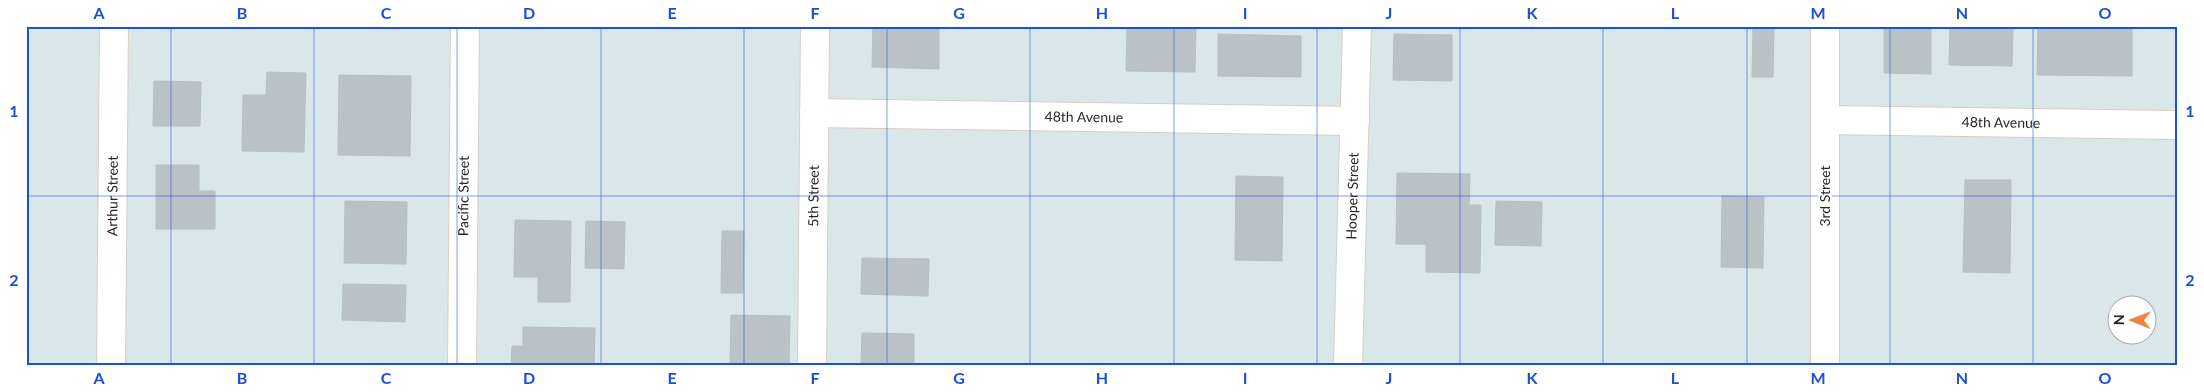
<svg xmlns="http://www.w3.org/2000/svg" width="2204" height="392" font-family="Lato,sans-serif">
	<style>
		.building { fill: #b9c2c4; stroke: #b3c0c4 }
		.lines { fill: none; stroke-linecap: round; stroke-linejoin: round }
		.minor-casing { stroke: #d9cec7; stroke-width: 30 }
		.tertiary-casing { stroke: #d9cec7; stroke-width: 30 }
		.minor { stroke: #fff; stroke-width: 28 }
		.tertiary { stroke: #fff; stroke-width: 28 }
		.grid { fill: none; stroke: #1d4ed8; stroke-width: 1; stroke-opacity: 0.55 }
		.labels { text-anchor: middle; stroke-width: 4.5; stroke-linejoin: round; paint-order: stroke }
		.street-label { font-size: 14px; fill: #272727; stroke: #fff }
		.neatline { fill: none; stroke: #1d4ed8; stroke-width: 2 }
		.grid-label { font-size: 16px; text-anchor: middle; font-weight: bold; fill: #1d4ed8 }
	</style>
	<rect width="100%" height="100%" fill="#d9e7e9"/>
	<path class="building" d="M873 26H939V69L872 67Z
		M1127 26H1196L1195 72 1126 71Z
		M1753 26H1774L1773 77H1752Z
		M1884 26H1931V74L1884 73Z
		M1950 26H2013L2012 66 1949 65Z
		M2038 26H2132V76L2037 75Z
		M1218 34 1301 36V77L1218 76Z
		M1394 34 1452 35V81L1393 80Z
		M267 72 306 73 304 152 242 151 243 95H266Z
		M339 75 411 76 410 156 338 155Z
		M154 81 201 82 200 126H153Z
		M156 165H199V191H215V229H156Z
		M1397 173 1470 174 1469 205H1481L1480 273 1426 272V244H1396Z
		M1236 176 1283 177 1282 261 1235 260Z
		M1965 180H2011L2010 273 1963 272Z
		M1722 196 1764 197 1763 268 1721 267Z
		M345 201 407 202 406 264 344 263Z
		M1496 201 1542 202 1541 246 1495 245Z
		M515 220 571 221 570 302H538V277H514Z
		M586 221 625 222 624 269 585 268Z
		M722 231H744L743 293H721Z
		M862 258 929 259 928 296 861 294Z
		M343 284 406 285 405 322 342 320Z
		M731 315 790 316 789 366H730Z
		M523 327 595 328 594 366H511L512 346H523Z
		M862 333 914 334V366H861Z
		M1731 364H1780V366H1731Z"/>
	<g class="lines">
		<g class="minor-casing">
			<g id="minor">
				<path d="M1825 26V366"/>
				<path id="s1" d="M814 113 1355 121"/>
				<path id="s2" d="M1825 120 2178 125"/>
				<path id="s3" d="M111 366 114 26"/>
				<path id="s4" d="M462 366 465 26"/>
				<path id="s5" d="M1348 366 1357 26"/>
			</g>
		</g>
		<g class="tertiary-casing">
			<g id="tertiary">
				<path id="s6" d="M812 366 815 26"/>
			</g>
		</g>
		<use href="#minor" class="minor"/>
		<use href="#tertiary" class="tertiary"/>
	</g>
	<path class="grid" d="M171 26V366M314 26V366M457 26V366M601 26V366M744 26V366M887 26V366M1030 26V366M1174 26V366M1317 26V366M1460 26V366M1603 26V366M1747 26V366M1890 26V366M2033 26V366M26 196H2178"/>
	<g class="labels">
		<g class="street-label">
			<text dy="5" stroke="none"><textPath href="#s1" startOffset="270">48th Avenue</textPath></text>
			<text dy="5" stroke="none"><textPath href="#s2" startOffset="176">48th Avenue</textPath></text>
			<text dy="5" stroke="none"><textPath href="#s3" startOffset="170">Arthur Street</textPath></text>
			<text dy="5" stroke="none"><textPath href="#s4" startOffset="170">Pacific Street</textPath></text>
			<text dy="5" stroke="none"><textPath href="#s6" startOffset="170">5th Street</textPath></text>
			<text dy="5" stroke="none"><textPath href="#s5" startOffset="170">Hooper Street</textPath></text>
			<text transform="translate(1825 196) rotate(-90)" y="5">3rd Street</text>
		</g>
	</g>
	<rect width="2204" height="392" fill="none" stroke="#ffffff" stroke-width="55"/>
	<g transform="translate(2132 320) rotate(271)"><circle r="24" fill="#ffffff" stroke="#a9a9a9"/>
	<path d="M0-4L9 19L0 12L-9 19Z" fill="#f1833f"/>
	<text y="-8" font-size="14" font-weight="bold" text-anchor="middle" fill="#272727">N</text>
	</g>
	<rect x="28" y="28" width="2148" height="336" class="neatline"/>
	<g class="grid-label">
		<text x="99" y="19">A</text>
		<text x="242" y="19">B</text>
		<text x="386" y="19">C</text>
		<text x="529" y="19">D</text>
		<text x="672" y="19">E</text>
		<text x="815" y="19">F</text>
		<text x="959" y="19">G</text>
		<text x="1102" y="19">H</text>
		<text x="1245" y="19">I</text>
		<text x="1389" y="19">J</text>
		<text x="1532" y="19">K</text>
		<text x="1675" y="19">L</text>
		<text x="1818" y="19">M</text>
		<text x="1962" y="19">N</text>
		<text x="2105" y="19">O</text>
		<text x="14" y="117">1</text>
		<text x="2190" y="117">1</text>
		<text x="14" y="286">2</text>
		<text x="2190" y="286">2</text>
		<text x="99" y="384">A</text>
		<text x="242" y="384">B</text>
		<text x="386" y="384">C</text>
		<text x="529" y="384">D</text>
		<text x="672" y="384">E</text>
		<text x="815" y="384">F</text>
		<text x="959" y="384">G</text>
		<text x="1102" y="384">H</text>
		<text x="1245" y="384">I</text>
		<text x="1389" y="384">J</text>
		<text x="1532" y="384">K</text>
		<text x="1675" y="384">L</text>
		<text x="1818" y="384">M</text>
		<text x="1962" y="384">N</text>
		<text x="2105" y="384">O</text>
	</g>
</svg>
